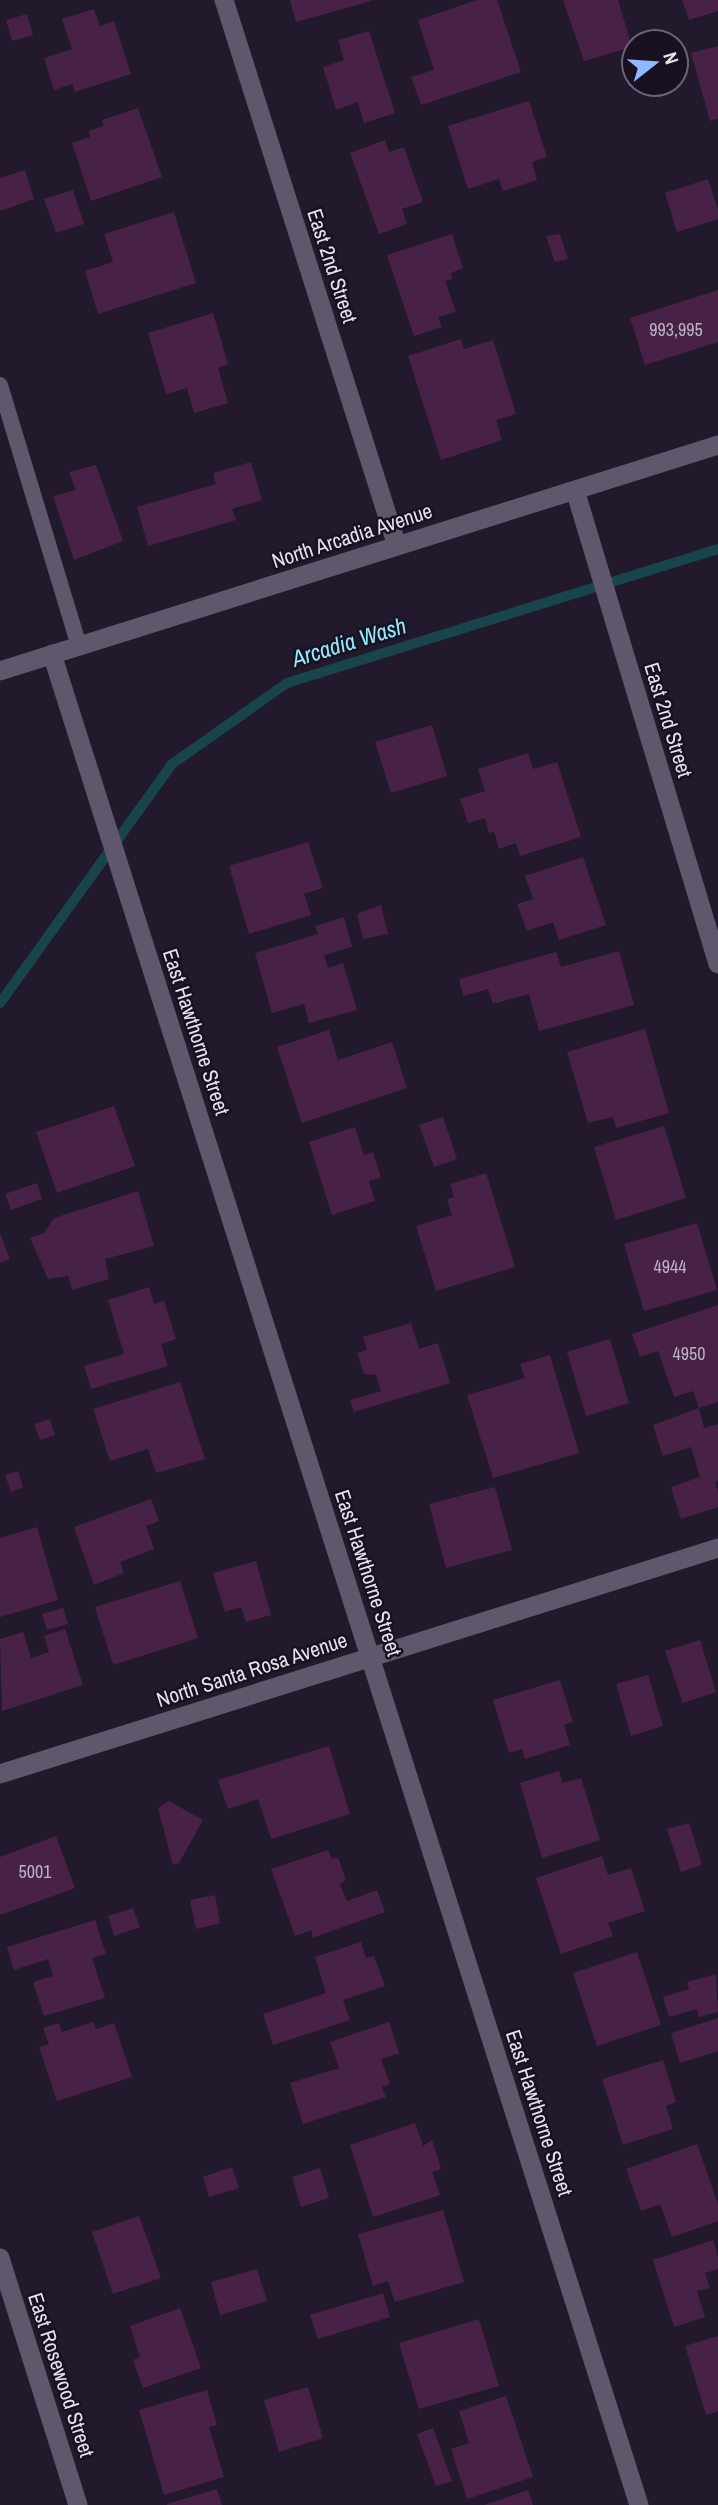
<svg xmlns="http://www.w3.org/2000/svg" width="718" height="2505" font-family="'Archivo Narrow',sans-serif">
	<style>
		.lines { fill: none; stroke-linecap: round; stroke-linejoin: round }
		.stream { stroke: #18444b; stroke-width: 10 }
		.building { fill: #482147 }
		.service { stroke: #60576c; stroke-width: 16 }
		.minor { stroke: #60576c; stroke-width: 19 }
		.labels { text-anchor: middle; stroke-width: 5; stroke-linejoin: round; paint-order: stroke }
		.number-label { font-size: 18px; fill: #beb1c4 }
		.street-label { font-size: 21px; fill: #e6e1ed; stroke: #191122 }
		.water-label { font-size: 23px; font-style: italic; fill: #91ebfc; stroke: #191122 }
	</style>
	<rect width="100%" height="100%" fill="#221a2c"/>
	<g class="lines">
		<path class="stream" d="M0 1003 172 764 287 683 718 549"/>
	</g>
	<path class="building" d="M290 0H371V1L296 22Z
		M477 0H497L521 72 421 105 411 77 434 70 418 20Z
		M563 0H618L632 47 584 61Z
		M682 0H718V11L689 20Z
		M94 9 100 26 114 21 131 74 75 92 72 84 54 90 44 58 72 49 62 19Z
		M27 14 33 35 12 41 6 20Z
		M369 31 395 113 364 123 358 102 336 110 323 67 344 60 338 40Z
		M718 46V119L710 121 691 53Z
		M529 101 547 157 532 162 537 180 503 191 499 179 468 189 448 126Z
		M138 108 162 177 91 201 72 143 90 137 89 131 104 126 102 120Z
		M385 140 389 152 404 147 423 202 402 209 407 224 379 234 350 153Z
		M25 170 34 199 0 211V178Z
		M708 179 718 210V219L677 232 665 193Z
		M73 190 84 224 56 233 44 199Z
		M174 212 196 283 98 314 85 271 113 262 104 234Z
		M452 234 463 268 451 273 452 279 445 281 456 312 438 317 442 327 414 336 387 255Z
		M560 234 568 259 555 262 546 236Z
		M718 290V342L645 365 630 318Z
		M213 313 228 364 218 368 228 403 194 413 187 388 166 394 148 333Z
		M461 339 464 349 493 340 516 414 496 420 502 440 441 460 408 356Z
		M251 462 262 500 232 509 236 520 148 546 137 507 216 484 213 473Z
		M96 465 123 541 74 560 53 496 76 490 69 472Z
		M432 725 447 776 391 793 375 742Z
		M528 753 533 769 557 762 581 837 520 856 516 843 499 849 494 832 489 833 485 818 468 823 460 799 485 791 478 769Z
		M308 842 323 888 304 894 311 915 249 934 229 866Z
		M583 857 606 925 559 940 553 922 527 931 517 904 533 899 525 876Z
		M381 905 388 934 363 939 357 914Z
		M344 917 352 947 324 955 328 968 343 963 357 1010 309 1023 304 1004 272 1013 255 953 318 934 315 926Z
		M619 951 634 1005 539 1031 529 994 493 1004 488 989 463 996 459 979 556 952 561 967Z
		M645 1029 669 1113 616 1128 613 1117 588 1123 567 1052Z
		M329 1030 338 1060 392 1042 407 1088 302 1123 277 1047Z
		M114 1106 135 1166 57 1193 36 1132Z
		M443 1117 457 1159 434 1167 419 1125Z
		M664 1126 686 1198 616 1220 594 1147Z
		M355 1127 364 1155 373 1152 381 1178 369 1181 375 1201 332 1215 309 1142Z
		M486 1173 515 1267 436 1291 416 1226 452 1215 447 1199 454 1197 450 1184Z
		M37 1183 42 1199 11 1210 5 1194Z
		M138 1191 154 1246 105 1259 109 1279 72 1290 68 1276 48 1279 30 1238 44 1233 54 1218Z
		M697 1223 717 1290 644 1311 624 1244Z
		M0 1233 10 1259 0 1263Z
		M149 1287 154 1304 164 1301 176 1339 161 1344 168 1366 91 1389 84 1366 124 1354 108 1300Z
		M718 1305V1402L699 1408 693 1391 674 1397 658 1351 640 1357 632 1334Z
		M411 1323 419 1349 438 1343 450 1383 354 1412 350 1400 381 1391 376 1375 364 1374 357 1353 367 1350 363 1337Z
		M610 1339 629 1403 586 1416 567 1352Z
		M550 1355 579 1453 493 1478 467 1395 525 1378 520 1364Z
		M180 1382 205 1459 156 1473 148 1449 110 1461 93 1409Z
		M699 1408 704 1428 718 1424V1481L715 1482 718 1492V1507L681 1519 671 1487 700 1477 691 1447 663 1456 653 1425Z
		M50 1419 55 1435 40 1440 34 1424Z
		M18 1471 23 1487 11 1492 5 1475Z
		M495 1487 512 1550 446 1568 429 1504Z
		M151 1499 159 1521 146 1526 154 1549 120 1562 124 1573 94 1585 74 1527Z
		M37 1527 58 1600 0 1617V1538Z
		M256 1561 271 1615 246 1622 241 1607 225 1612 213 1573Z
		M180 1581 198 1638 113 1665 95 1607Z
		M63 1608 68 1624 47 1630 42 1614Z
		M65 1629 83 1685 2 1711 0 1639 23 1632 31 1658 49 1652 44 1636Z
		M700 1640 716 1692 683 1703 665 1651Z
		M648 1675 663 1726 631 1736 616 1684Z
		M560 1680 573 1722 564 1725 570 1745 525 1759 522 1749 509 1753 493 1700Z
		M329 1746 350 1814 271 1839 258 1799 228 1809 218 1780Z
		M559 1771 563 1783 581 1778 600 1840 542 1858 520 1783Z
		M169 1801 203 1820 179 1863 173 1865 158 1808Z
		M689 1823 702 1865 681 1872 667 1829Z
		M56 1836 75 1888 0 1915V1857Z
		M328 1850 332 1859 338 1857 346 1880 340 1884 347 1901 377 1890 385 1912 312 1938V1930L295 1936 271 1869Z
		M602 1856 608 1875 631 1868 645 1911 608 1923 613 1936 561 1954 536 1878Z
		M215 1895 220 1923 196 1929 190 1900Z
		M133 1908 140 1927 114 1936 108 1916Z
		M95 1920 106 1954 92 1958 105 1998 44 2016 33 1982 53 1976 48 1959 14 1970 7 1947Z
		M361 1942 366 1958 374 1956 385 1986 343 2000 350 2020 273 2045 263 2014 326 1993 315 1957Z
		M637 1952 661 2025 597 2046 573 1973Z
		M716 1974 718 2012 699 2017 697 2009 669 2017 663 1997 689 1989 687 1982Z
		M718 2018V2051L680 2063 671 2033Z
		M93 2022 96 2029 114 2023 132 2077 57 2101 39 2047 49 2044 43 2028 59 2023 62 2032Z
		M389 2022 399 2053 381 2059 390 2084 382 2087 386 2097 303 2124 290 2083 339 2068 330 2042Z
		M663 2060 676 2102 666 2106 673 2129 623 2145 602 2079Z
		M415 2123 423 2146 432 2140 441 2169 432 2172 440 2195 373 2217 350 2145Z
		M697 2144 718 2204V2221L672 2237 660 2204 641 2211 626 2169Z
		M232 2167 239 2188 209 2197 203 2177Z
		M320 2168 329 2198 301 2207 292 2177Z
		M443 2210 464 2282 395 2302 388 2281 373 2286 358 2234Z
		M139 2216 161 2278 113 2294 92 2232Z
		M713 2240 718 2257V2269L705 2273 710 2288 697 2291 705 2317 674 2327 653 2260Z
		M257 2269 267 2301 220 2315 211 2282Z
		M383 2293 390 2317 318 2339 310 2315Z
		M180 2308 201 2368 143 2388 133 2360 140 2357 130 2326Z
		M479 2319 499 2386 419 2409 399 2343Z
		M718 2336V2411L706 2415 685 2346Z
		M308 2387 323 2438 279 2452 264 2400Z
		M207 2390 217 2425 209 2427 224 2477 164 2495 139 2410Z
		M506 2396 533 2477 467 2499 451 2449 469 2443 459 2411Z
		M433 2428 452 2481 436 2486 417 2434Z
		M217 2489 222 2505H167V2504Z
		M528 2490 533 2505H484Z"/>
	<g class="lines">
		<path class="service" d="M0 385 79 646"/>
		<path class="minor" d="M224 0 397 546
			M575 490 718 964
			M52 654 639 2505
			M0 671 718 445
			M0 1774 718 1548
			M0 2258 78 2505"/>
	</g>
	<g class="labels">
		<g class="number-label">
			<text x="676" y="336">993,995</text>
			<text x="670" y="1273">4944</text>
			<text x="689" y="1360">4950</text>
			<text x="35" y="1878">5001</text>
		</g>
		<g class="street-label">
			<text transform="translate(332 266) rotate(72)" y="7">East 2nd Street</text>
			<text transform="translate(352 536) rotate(-18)" y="7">North Arcadia Avenue</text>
			<text transform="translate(668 720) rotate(73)" y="7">East 2nd Street</text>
			<text transform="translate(196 1032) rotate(72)" y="7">East Hawthorne Street</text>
			<text transform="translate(368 1573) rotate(72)" y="7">East Hawthorne Street</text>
			<text transform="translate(252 1670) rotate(-18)" y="7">North Santa Rosa Avenue</text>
			<text transform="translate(539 2113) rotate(72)" y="7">East Hawthorne Street</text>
			<text transform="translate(61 2375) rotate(72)" y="7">East Rosewood Street</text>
		</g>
		<g class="water-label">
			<text transform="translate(349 642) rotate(-17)" y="8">Arcadia Wash</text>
		</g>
	</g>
	<g transform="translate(655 63) rotate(73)"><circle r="33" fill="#191122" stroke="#6b6473" stroke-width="2"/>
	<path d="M0-5L12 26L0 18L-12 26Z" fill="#90b8fd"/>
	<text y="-10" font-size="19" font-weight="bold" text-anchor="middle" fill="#e6e1ed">N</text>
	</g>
</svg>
